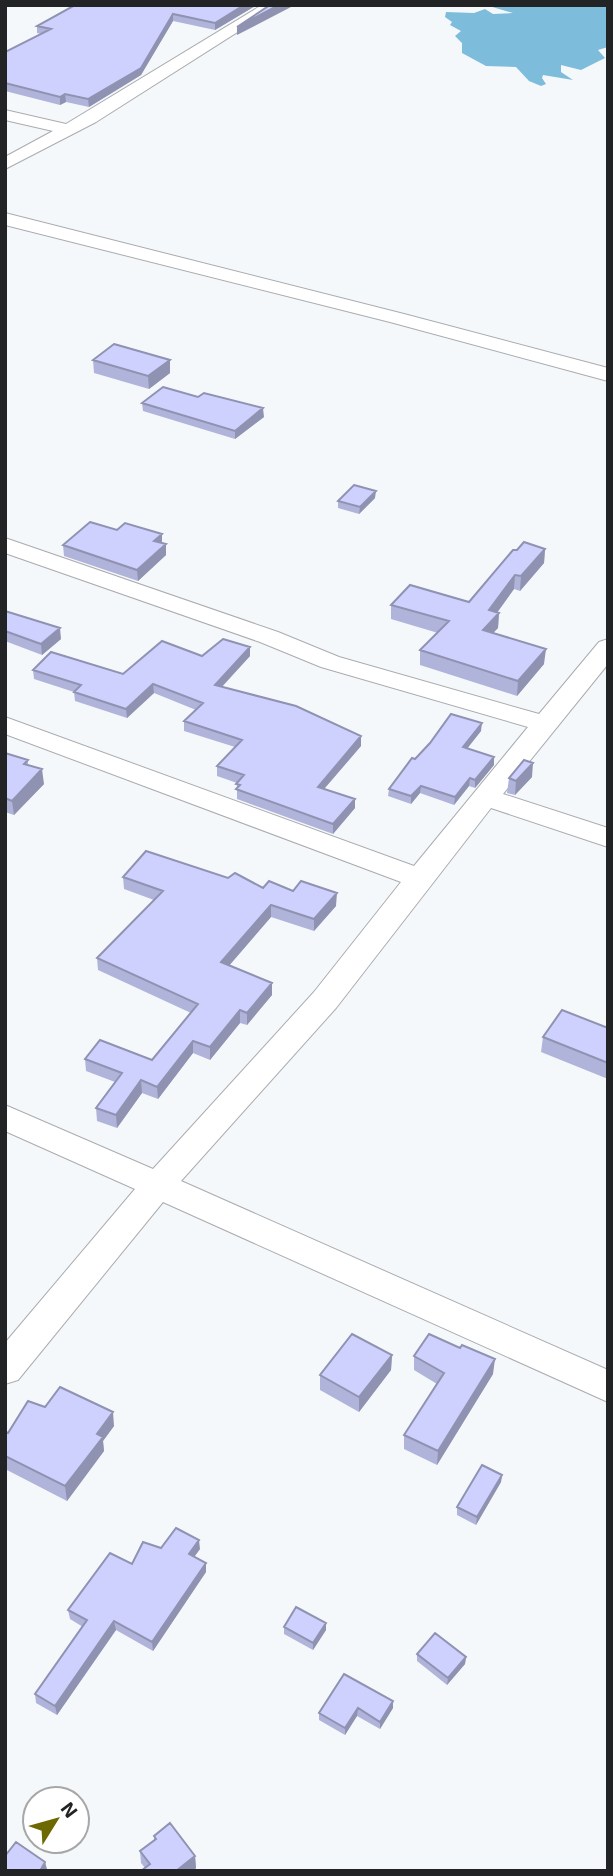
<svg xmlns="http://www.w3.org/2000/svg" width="613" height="1876" font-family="'Exo 2',sans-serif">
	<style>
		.water { fill: #7ebcdc }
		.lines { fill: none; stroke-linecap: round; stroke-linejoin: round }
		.minor-casing { stroke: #aaacaf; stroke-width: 2 }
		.minor { fill: #fff; fill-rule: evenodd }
		.wall { fill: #b1b4da }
		.shaded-wall { fill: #9092b2 }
		.building { fill: #ced1fe; stroke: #9092b2; stroke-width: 2 }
	</style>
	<rect width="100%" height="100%" fill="#f5f8fb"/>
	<path class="water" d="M471 5H608V47L598 50 605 58 581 70 561 65V72L573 80 543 75 542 78 546 84 541 86 529 81 516 67 486 66 462 53V43L455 36 461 31 450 25 452 22 445 17 446 12 474 13 485 9 493 14 513 13 489 6Z"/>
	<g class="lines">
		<g class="minor-casing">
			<path id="minor" d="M262 5H280L96 122 5 169V157L53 131 5 120V110L66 124Z
				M5 213 404 314 608 368V381L390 322 5 225Z
				M5 538 278 632 339 657 539 714 599 642 608 639V664L503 794 608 828V847L491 808 336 1008 181 1181 608 1370V1402L163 1202 18 1380 5 1384V1343L135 1189 5 1131V1105L153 1169 314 992 401 882 5 734V717L414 866 528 727 321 667 260 642 5 553Z"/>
		</g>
		<use href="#minor" class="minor"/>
	</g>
	<path class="wall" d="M75 5H257L215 30 173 21 141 75 89 107 66 102 60 105 5 91V52L41 34 37 33V26Z
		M93 360 170 373 149 389 94 373Z
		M198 397 264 417 235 439 143 411 142 403Z
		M375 498 359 514 338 508V501Z
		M117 530 162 534V543L166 544V555L138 581 64 556 63 545Z
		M545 549 544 563 520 591 514 589 497 613H499L498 628 493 633 544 664 517 696 420 665V650L438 633 391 619V605L469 602Z
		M5 611 61 639 42 655 5 641Z
		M202 656H250L222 687 361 736V746L324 789 355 808 333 834 237 799V783L217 776V766L235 747 184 731V721L196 710 154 693 127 718 75 701 74 692 34 679 33 670 123 674Z
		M481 731 467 748 494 757V765L475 788 469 786 454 805 420 793 411 804 388 796 389 789 415 759Z
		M5 753 28 760V765L44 784 14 815 5 812Z
		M532 777 515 795 507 793 509 778Z
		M123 877 228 878 263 888 293 891 336 906 314 931 271 917 229 965 272 995 247 1025 240 1023 210 1060 193 1053 158 1099 142 1093 117 1128 97 1121 96 1108 115 1082 86 1071 85 1059 152 1060 191 1013 98 970 97 958 154 900 124 889Z
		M608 1028V1079L541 1052 543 1037Z
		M392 1355 391 1370 359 1412 320 1390V1375Z
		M414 1356 493 1374 437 1465 404 1449V1435L437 1384 414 1370Z
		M45 1407 114 1426 103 1441 104 1451 67 1501 5 1469V1432L8 1433Z
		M502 1475 501 1482 476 1525 457 1515V1507Z
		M161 1548 200 1549 194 1557 206 1563V1572L153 1651 116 1630 57 1715 36 1703 35 1694 83 1627 70 1619 68 1610 132 1564Z
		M284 1627 326 1630 313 1650 284 1634Z
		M417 1654 466 1657 465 1664 447 1685 417 1661Z
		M393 1701V1708L380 1729 357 1716 345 1735 319 1720V1713Z
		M154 1836 195 1856 196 1868 193 1871H141L145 1868 141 1863 140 1851 154 1840Z"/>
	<path class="shaded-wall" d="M244 5H257L215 30V23Z
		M279 5H291V7L237 35V27Z
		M173 14V21L141 75 89 107 88 99Z
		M65 94 66 102 60 105V97Z
		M170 360V373L149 389 148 376Z
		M263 408 264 417 235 439V431Z
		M376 491 375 498 359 514 360 507Z
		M162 534V545L154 541Z
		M166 544V555L138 581 137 570Z
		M545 549 544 563 520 591 521 576Z
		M515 575 514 589 488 625 499 613 498 628 482 644 483 630 489 610Z
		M60 628 61 639 42 655 41 644Z
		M250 647V656L215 694V685Z
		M546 649 544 664 517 696 518 681Z
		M153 684 154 693 127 718 126 709Z
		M482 723 481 731 463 754V747Z
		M361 736V746L318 796V787Z
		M494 757V765L475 788V780Z
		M533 763 532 777 515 795 516 781Z
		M42 769 44 784 14 815 12 801Z
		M470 778 469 786 454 805 455 797Z
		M421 786 420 793 411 804V796Z
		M355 799V808L333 834V824Z
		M337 893 336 906 314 931V919Z
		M271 905V917L222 974 221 962Z
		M272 983V995L247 1025V1013Z
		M240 1010V1023L210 1060V1047Z
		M193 1041V1053L158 1099 157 1087Z
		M141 1080 142 1093 117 1128 116 1115Z
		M392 1355 391 1370 359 1412V1397Z
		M495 1359 493 1374 437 1465 438 1451Z
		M113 1412 114 1426 103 1441 104 1451 67 1501 65 1486 97 1434Z
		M502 1475 501 1482 476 1525 477 1517Z
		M199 1540 200 1549 189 1564V1554Z
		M206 1563V1572L153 1651 152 1642Z
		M114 1621 116 1630 57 1715 55 1706Z
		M326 1623V1630L313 1650V1643Z
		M466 1657 465 1664 447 1685 448 1678Z
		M393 1701V1708L380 1729V1722Z
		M358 1708 357 1716 345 1735V1728Z
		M195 1856 196 1868 193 1871H176Z
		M45 1862 47 1869 46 1871H40Z"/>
	<path class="building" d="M75 5H244L215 23 173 14 141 68 88 99 65 94 60 97 5 83V52L51 29 37 26Z
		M270 5H279L237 27Z
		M114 344 170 360 148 376 93 360Z
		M163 387 198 397 204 393 263 408 235 431 142 403Z
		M354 485 376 491 360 507 338 501Z
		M90 522 117 530 125 523 162 534 154 541 166 544 137 570 63 545Z
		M524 542 545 549 521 576 515 575 489 610 499 613 483 630 546 649 518 681 420 650 449 621 391 605 410 585 469 602 513 550H517Z
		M5 611 60 628 41 644 5 631Z
		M223 639 250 647 215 685 296 706 361 736 318 787 355 799 333 824 236 789 240 785 236 784 244 775 217 766 242 740 184 721 203 703 153 684 126 709 74 692 81 685 33 670 51 652 123 674 162 641 202 656Z
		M451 714 482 723 463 747 494 757 475 780 470 778 455 797 421 786 411 796 389 789 412 758 415 759 430 743Z
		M5 753 28 760 24 764 42 769 12 801 5 798Z
		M524 760 533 763 516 781 509 778Z
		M146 851 228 878 235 873 263 888 269 881 293 891 301 881 337 893 314 919 271 905 221 962 272 983 247 1013 240 1010 210 1047 193 1041 157 1087 141 1080 116 1115 96 1108 122 1073 85 1059 100 1040 152 1060 198 1004 97 958 163 891 123 877Z
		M562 1010 608 1028V1063L543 1037Z
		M352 1334 392 1355 359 1397 320 1375Z
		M429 1334 460 1348 462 1345 495 1359 438 1451 404 1435 444 1373 414 1356Z
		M60 1387 113 1412 97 1434 103 1437 65 1486 5 1456V1432L8 1433 28 1401 45 1407Z
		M482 1465 502 1475 477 1517 457 1507Z
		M176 1528 199 1540 189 1554 206 1563 152 1642 114 1621 55 1706 35 1694 87 1620 68 1610 110 1553 132 1564 143 1542 161 1548Z
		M296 1607 326 1623 313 1643 284 1627Z
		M435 1633 466 1657 448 1678 417 1654Z
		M344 1674 393 1701 380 1722 358 1708 345 1728 319 1713Z
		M170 1823 195 1856 176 1871H141L150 1864 140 1851 156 1839 154 1836Z
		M16 1842 45 1862 40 1871H5V1856Z"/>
	<rect width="613" height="1876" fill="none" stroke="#222324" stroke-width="14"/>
	<g transform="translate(56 1820) rotate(53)"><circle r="33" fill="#ffffff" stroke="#a7a7a7" stroke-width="2"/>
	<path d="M0-5L12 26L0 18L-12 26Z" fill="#6e6800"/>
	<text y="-10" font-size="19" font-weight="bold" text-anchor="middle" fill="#222324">N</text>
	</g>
</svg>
